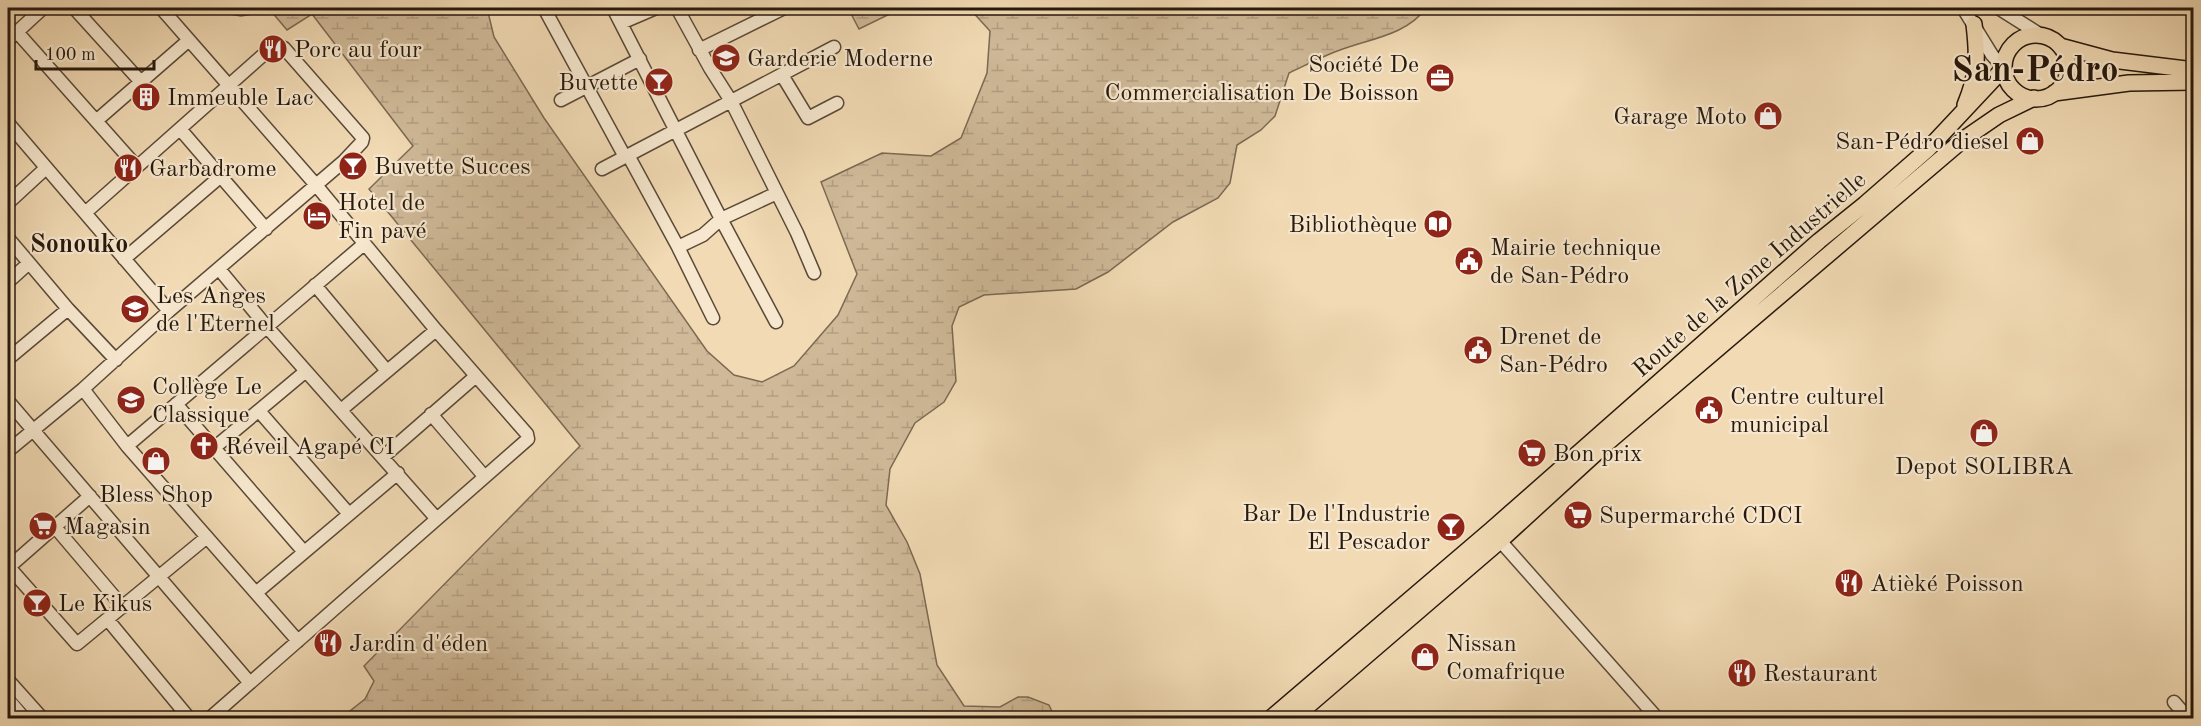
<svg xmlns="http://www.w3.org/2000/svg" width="2201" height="726" font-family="'Old Standard TT',serif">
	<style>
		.wetland { fill: url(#wetland-marsh); stroke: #7b6952; stroke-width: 1.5 }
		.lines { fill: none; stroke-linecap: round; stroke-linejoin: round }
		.minor-casing { stroke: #5a4937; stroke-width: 15 }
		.major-casing { stroke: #27190d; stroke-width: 18 }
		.minor { stroke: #f6e7ce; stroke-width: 12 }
		.major { stroke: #f1dab4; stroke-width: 15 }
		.labels { text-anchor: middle; stroke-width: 4.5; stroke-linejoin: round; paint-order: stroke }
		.poi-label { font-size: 24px; fill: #27190d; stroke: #f6e7ce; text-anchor: start }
		.street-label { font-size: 24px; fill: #27190d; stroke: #f6e7ce }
		.neighbourhood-label { font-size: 26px; font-weight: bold; fill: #27190d; stroke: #f6e7ce }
		.town-label { font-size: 36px; font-weight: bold; fill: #27190d; stroke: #f6e7ce }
	</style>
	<defs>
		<pattern id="wetland-marsh" width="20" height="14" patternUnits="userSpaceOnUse" patternTransform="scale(1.5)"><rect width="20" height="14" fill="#cfb998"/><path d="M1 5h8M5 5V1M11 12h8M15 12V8" fill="none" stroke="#b29e82"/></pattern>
	</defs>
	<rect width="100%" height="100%" fill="#f1dab4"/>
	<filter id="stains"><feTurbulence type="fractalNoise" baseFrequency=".00333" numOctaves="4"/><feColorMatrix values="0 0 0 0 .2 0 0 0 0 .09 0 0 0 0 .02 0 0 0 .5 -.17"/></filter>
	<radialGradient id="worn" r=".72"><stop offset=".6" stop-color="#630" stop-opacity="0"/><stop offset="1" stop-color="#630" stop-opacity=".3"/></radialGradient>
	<path class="wetland" d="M208 8H487L494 37 544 118 707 351 734 375 762 382 794 366 838 315 857 274 821 182 882 153 931 156 961 138 987 73 990 31 969 8H1426C1407 35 1369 39 1340 50 1323 56 1306 65 1289 73L1275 116 1261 130 1237 145 1230 183 1218 198 1173 222 1108 272 1076 289 984 295 959 307 952 326 956 381 944 402 915 423 890 469 886 505 907 542 920 574 937 665 964 706 1000 707 1018 697H1028L1049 705 1055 718H341L365 699 374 681 364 666 580 446 369 189 413 146 312 14 287 30 271 11 241 16 211 11Z
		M848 8H902L859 29Z"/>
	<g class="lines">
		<g class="minor-casing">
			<path id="minor" d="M74 8 141 82
				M161 8 316 185 436 330 527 434 528 439 210 718
				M544 8 625 157
				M613 8 721 219 776 322
				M677 8 710 68 731 101 797 233 814 273
				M1963 8 1992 55 2004 68
				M1998 8 2041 35
				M621 23 656 8
				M17 32 43 8
				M8 40 17 32 137 167
				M699 50 784 8
				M782 75 808 118 837 103
				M561 100 640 59
				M96 121 189 40
				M8 123 169 311
				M180 129 266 229
				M628 155 678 247 713 318
				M602 169 834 47
				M8 203 46 168
				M8 238 68 309 116 360
				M678 247 703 235 721 219 777 193
				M124 259 221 176
				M219 269 267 327 436 518
				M8 282 29 263
				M315 285 387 371
				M8 359 68 309
				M83 389 127 446 298 641
				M8 401 250 683
				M176 404 304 552
				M341 410 436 330
				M259 411 349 514
				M431 414 484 476
				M127 446 364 244
				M214 448 306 371
				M8 451 83 389 169 311 344 161 362 142 363 138 284 48 279 46 272 47 85 213
				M383 457 476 376
				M55 527 123 607
				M1495 535 1657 718
				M8 566 77 644 207 537
				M9 567 90 496
				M256 593 398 473
				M108 620 189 718
				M8 680 42 718
				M8 699 24 718
				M2174 702 2188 718"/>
		</g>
		<g class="major-casing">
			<path id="major" d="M2004 67a32 32 0 1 1 64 0a32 32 0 1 1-64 0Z
				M2060 46 2112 60 2194 70
				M2054 93 2129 83 2194 82
				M1965 105C1978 73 1978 58 1974 24
				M1271 718 1491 530 1819 241 1865 204 1928 149 2004 68
				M1294 718 1500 541 1606 444 1964 139 1999 115 2034 98"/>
		</g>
		<use href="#minor" class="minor"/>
		<use href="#major" class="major"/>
	</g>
	<defs>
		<g id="restaurant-disc" transform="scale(1.5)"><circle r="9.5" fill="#8f2418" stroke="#f6e7ce"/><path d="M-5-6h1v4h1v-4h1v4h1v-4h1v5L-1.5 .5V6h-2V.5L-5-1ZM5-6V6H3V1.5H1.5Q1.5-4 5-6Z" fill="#fff"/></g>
		<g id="school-disc" transform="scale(1.5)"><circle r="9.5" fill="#8f2418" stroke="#f6e7ce"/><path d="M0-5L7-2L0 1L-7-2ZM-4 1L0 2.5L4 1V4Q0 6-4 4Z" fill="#fff"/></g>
		<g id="office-disc" transform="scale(1.5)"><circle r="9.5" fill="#8f2418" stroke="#f6e7ce"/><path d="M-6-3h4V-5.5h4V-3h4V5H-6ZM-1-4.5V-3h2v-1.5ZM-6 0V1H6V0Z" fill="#fff"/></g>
		<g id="bar-disc" transform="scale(1.5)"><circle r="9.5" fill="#8f2418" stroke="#f6e7ce"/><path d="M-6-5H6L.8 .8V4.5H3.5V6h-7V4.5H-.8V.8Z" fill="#fff"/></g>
		<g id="building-disc" transform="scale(1.5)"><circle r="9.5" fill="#8f2418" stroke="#f6e7ce"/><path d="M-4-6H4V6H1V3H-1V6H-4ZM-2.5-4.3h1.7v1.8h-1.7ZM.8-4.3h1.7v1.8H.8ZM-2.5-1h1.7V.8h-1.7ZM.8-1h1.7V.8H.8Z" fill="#fff"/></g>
		<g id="shop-disc" transform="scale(1.5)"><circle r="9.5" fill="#8f2418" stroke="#f6e7ce"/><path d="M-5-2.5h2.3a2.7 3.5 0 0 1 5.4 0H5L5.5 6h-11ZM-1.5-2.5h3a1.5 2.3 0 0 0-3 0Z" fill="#fff"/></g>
		<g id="hotel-disc" transform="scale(1.5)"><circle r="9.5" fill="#8f2418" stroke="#f6e7ce"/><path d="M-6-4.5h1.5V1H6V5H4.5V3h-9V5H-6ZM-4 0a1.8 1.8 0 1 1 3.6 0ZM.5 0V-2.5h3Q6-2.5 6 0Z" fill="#fff"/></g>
		<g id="library-disc" transform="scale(1.5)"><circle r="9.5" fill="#8f2418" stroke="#f6e7ce"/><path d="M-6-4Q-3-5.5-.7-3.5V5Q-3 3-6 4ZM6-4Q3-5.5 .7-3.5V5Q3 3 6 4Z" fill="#fff"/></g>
		<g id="civic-disc" transform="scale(1.5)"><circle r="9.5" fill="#8f2418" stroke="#f6e7ce"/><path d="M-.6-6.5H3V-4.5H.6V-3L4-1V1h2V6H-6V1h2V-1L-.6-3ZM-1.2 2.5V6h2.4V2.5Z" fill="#fff"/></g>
		<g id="church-disc" transform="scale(1.5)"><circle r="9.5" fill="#8f2418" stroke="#f6e7ce"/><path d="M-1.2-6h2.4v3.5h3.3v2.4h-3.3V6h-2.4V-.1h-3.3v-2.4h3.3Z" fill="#fff"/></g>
		<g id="supermarket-disc" transform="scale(1.5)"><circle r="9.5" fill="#8f2418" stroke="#f6e7ce"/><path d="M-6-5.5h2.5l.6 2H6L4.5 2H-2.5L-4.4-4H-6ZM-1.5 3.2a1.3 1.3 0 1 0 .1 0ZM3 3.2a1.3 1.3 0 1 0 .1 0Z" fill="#fff"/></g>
	</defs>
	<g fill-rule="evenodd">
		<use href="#restaurant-disc" x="273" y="49"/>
		<use href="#school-disc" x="726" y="58"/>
		<use href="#office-disc" x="1440" y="78"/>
		<use href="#bar-disc" x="659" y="82"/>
		<use href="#building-disc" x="146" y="97"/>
		<use href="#shop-disc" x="1768" y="116"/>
		<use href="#shop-disc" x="2030" y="141"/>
		<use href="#bar-disc" x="353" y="166"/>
		<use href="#restaurant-disc" x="128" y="168"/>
		<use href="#hotel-disc" x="317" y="216"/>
		<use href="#library-disc" x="1438" y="224"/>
		<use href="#civic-disc" x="1469" y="261"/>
		<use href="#school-disc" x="135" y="309"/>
		<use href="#civic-disc" x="1478" y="350"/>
		<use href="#school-disc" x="131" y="400"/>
		<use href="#civic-disc" x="1709" y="410"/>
		<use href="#shop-disc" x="1984" y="433"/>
		<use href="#church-disc" x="204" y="446"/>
		<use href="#supermarket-disc" x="1532" y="453"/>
		<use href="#shop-disc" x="156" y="461"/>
		<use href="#supermarket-disc" x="1578" y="515"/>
		<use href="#supermarket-disc" x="43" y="526"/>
		<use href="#bar-disc" x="1451" y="527"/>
		<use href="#restaurant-disc" x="1849" y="583"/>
		<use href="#bar-disc" x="37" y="603"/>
		<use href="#restaurant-disc" x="328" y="643"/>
		<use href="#shop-disc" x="1425" y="657"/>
		<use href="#restaurant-disc" x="1742" y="673"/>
	</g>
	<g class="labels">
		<g class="poi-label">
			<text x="294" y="57">Porc au four</text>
			<text x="747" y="66">Garderie Moderne</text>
			<text x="1419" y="72" text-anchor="end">Société De<tspan x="1419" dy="28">Commercialisation De Boisson</tspan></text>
			<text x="638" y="90" text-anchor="end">Buvette</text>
			<text x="167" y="105">Immeuble Lac</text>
			<text x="1747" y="124" text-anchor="end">Garage Moto</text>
			<text x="2009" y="149" text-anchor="end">San-Pédro diesel</text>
			<text x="374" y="174">Buvette Succes</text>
			<text x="149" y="176">Garbadrome</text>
			<text x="338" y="210">Hotel de<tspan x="338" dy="28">Fin pavé</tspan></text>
			<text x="1417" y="232" text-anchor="end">Bibliothèque</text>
			<text x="1490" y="255">Mairie technique<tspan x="1490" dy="28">de San-Pédro</tspan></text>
			<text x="156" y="303">Les Anges<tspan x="156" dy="28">de l'Eternel</tspan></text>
			<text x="1499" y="344">Drenet de<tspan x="1499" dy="28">San-Pédro</tspan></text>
			<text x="152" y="394">Collège Le<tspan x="152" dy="28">Classique</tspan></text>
			<text x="1730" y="404">Centre culturel<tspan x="1730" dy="28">municipal</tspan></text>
			<text x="225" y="454">Réveil Agapé CI</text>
			<text x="1553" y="461">Bon prix</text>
			<text x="1984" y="474" text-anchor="middle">Depot SOLIBRA</text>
			<text x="156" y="502" text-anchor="middle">Bless Shop</text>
			<text x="1430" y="521" text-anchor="end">Bar De l'Industrie<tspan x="1430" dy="28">El Pescador</tspan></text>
			<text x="1599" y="523">Supermarché CDCI</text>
			<text x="64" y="534">Magasin</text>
			<text x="1870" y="591">Atièké Poisson</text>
			<text x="58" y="611">Le Kikus</text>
			<text x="349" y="651">Jardin d'éden</text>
			<text x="1446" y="651">Nissan<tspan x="1446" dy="28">Comafrique</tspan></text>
			<text x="1763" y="681">Restaurant</text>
		</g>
		<g class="street-label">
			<text transform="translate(1749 274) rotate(-41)" y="8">Route de la Zone Industrielle</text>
		</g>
		<g class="neighbourhood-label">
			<text x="79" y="252">Sonouko</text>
		</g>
		<g class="town-label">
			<text x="2035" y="81">San-Pédro</text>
		</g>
	</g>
	<rect width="2201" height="726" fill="none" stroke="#f1dab4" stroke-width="30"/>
	<rect x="9" y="9" width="2183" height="708" fill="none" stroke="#27190d" stroke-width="3"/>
	<rect x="15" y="15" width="2171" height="696" fill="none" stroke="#27190d" stroke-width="1.5"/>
	<path d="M36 60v9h118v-9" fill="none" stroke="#27190d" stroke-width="3"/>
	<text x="45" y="60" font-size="18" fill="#27190d" stroke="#f6e7ce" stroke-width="4.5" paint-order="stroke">100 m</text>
	<rect width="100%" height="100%" filter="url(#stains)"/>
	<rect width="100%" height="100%" fill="url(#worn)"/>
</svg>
